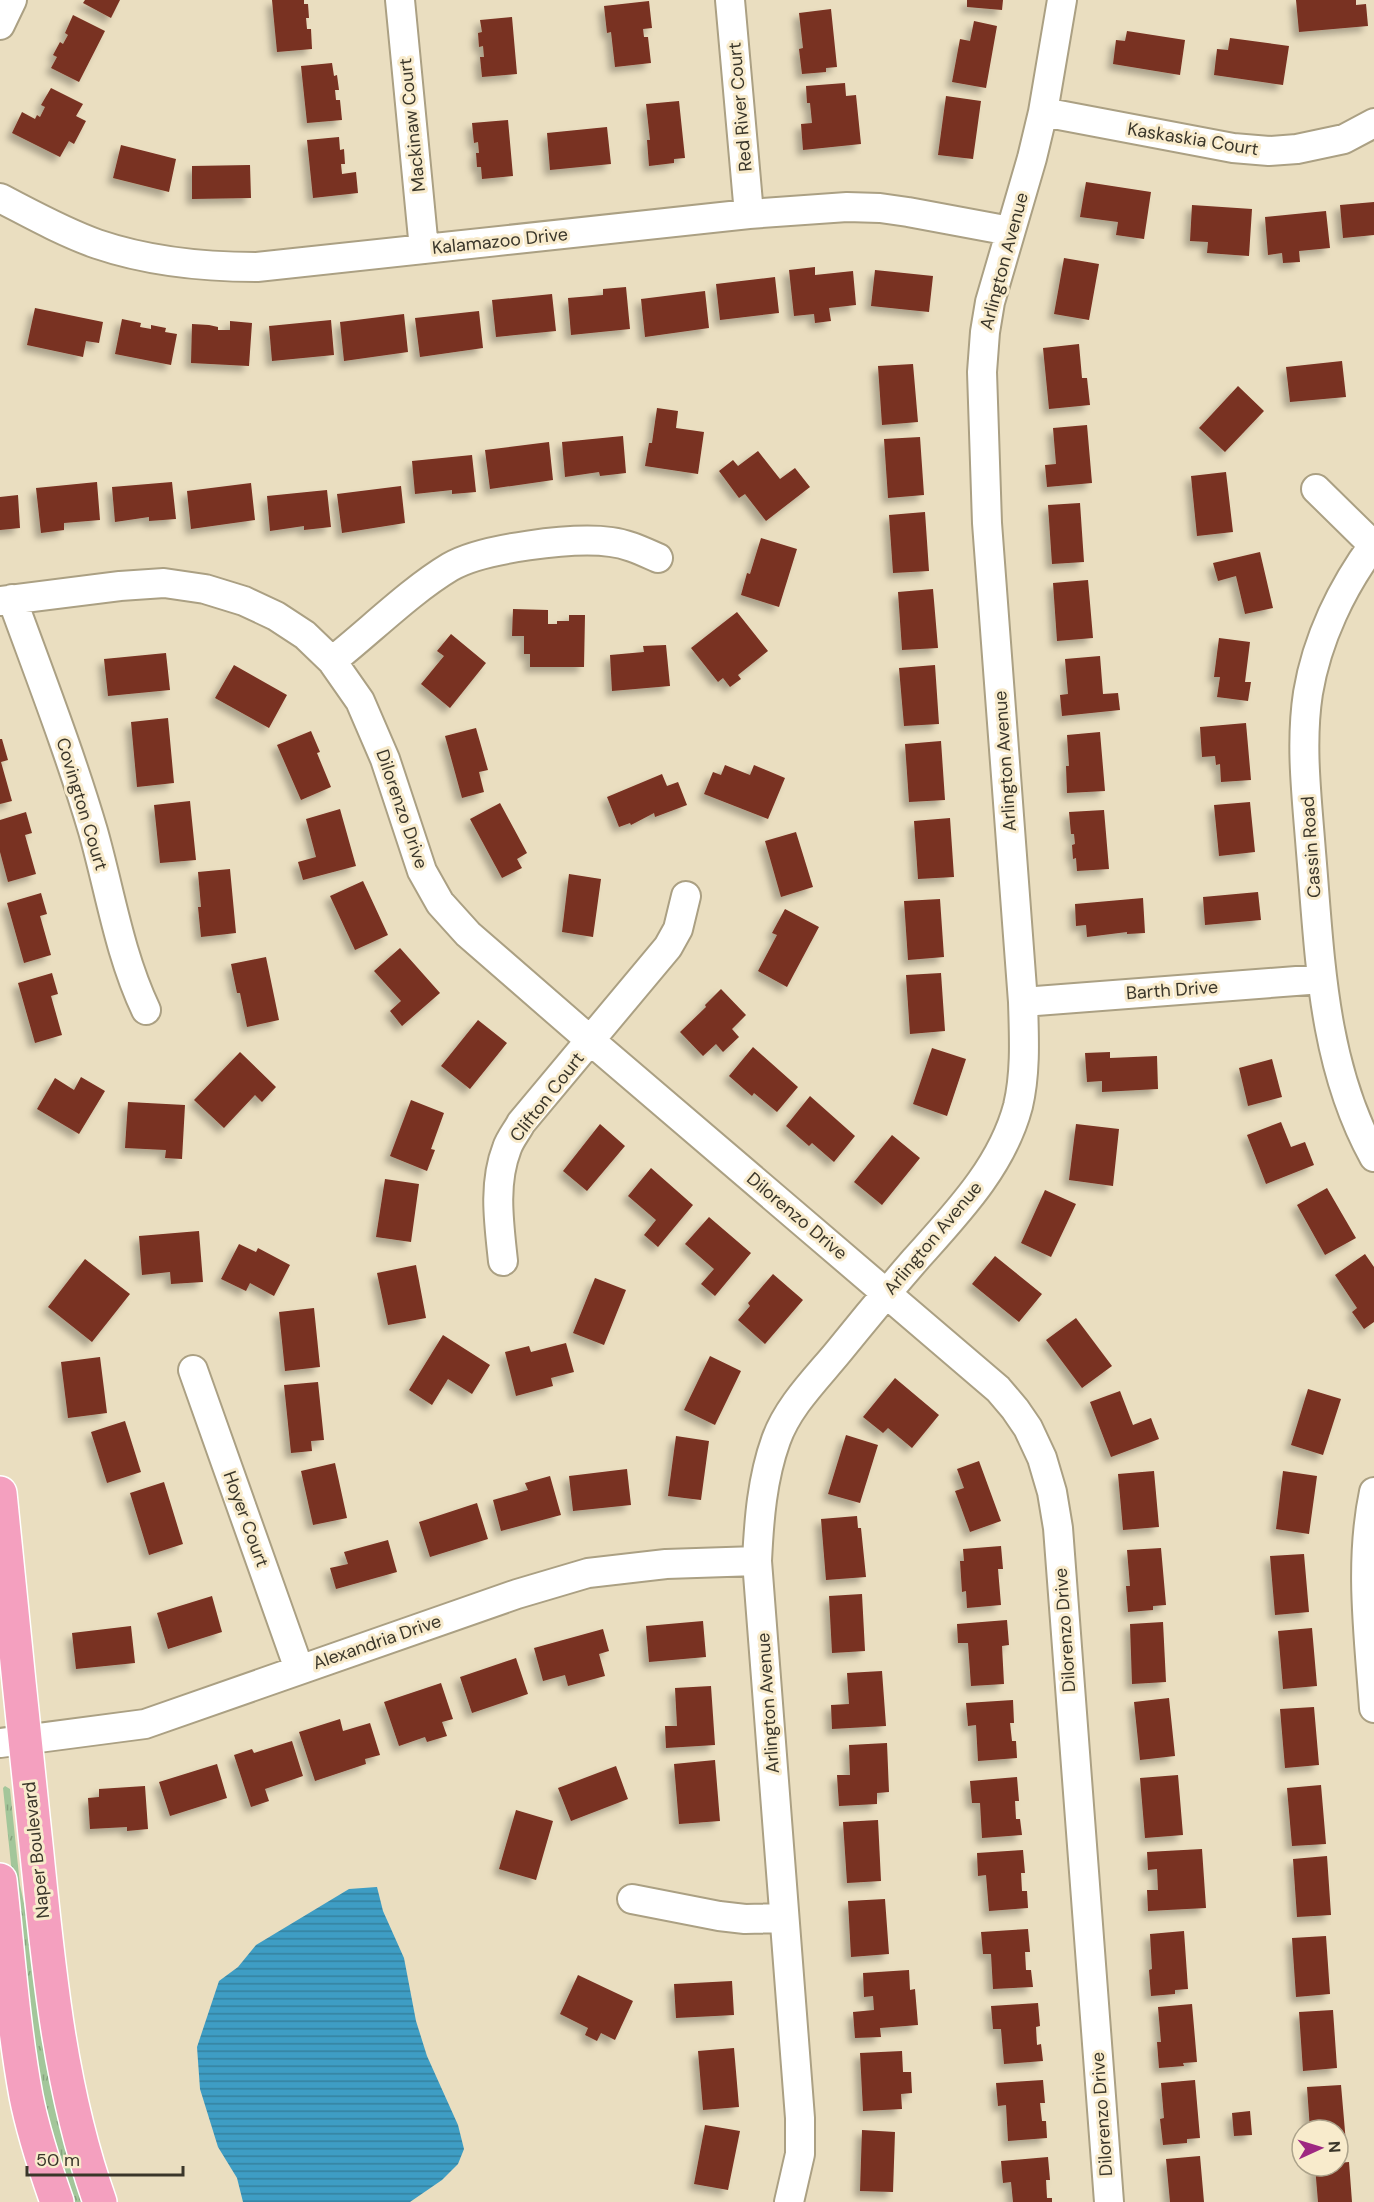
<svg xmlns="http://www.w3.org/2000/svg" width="1374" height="2202" font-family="'DM Sans',sans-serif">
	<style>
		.grass { fill: url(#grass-tufts) }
		.water { fill: url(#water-rules) }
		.building { fill: #793121; filter: url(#shadow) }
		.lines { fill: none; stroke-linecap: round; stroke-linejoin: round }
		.minor-casing { stroke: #aba083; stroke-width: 32 }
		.major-casing { stroke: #fff; stroke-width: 36 }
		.minor { stroke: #fff; stroke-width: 28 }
		.major { stroke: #f4a0bf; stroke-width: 33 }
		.labels { text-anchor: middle; stroke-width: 6; stroke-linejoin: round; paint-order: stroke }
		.street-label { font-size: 18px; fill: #3a362a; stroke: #f8ebcc }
	</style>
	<defs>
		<pattern id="grass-tufts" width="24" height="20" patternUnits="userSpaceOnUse" patternTransform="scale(1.5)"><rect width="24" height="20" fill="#a3c69a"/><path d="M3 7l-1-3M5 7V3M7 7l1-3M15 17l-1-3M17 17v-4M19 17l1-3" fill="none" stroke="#86a27e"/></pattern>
		<pattern id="water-rules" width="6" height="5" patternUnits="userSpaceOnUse" patternTransform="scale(1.5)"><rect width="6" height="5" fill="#3e9dc4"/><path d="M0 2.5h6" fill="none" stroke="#35819f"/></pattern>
		<filter id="shadow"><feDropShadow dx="-5.5" dy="5.5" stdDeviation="3" flood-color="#0004"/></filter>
	</defs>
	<rect width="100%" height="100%" fill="#eadec0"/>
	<path class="grass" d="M5 1786 10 1789 20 1885 89 2202H71L43 2108 24 1989 3 1788Z"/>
	<path class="water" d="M377 1887 383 1911 404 1958 416 2021 427 2056 458 2125 464 2149 458 2164 442 2180 410 2202H243L237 2178 218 2147 200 2089 197 2047 219 1981 238 1967 256 1945 349 1889Z"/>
	<path class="building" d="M85 0H120L111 18 83 3Z
		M272 0H304V4H308L309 18H306L307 29H311L312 49 277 52Z
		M967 0H1003L1002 10 967 7Z
		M1296 0H1356V5L1366 4 1368 26 1299 32Z
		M649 1 652 28 643 29 644 37H648L651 63 615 67 611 32 607 33 604 6Z
		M831 9 837 67 826 68V72L802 74 799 49 803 48 799 13Z
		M73 15 105 31 79 82 51 68 57 57 53 55 60 42 63 44 68 35 65 33Z
		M512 17 517 74 482 77 480 57H484L483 46 479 47 478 33 482 32 480 20Z
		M974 21 997 26 986 88 952 82 960 39 970 41Z
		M1127 31 1185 40 1180 75 1113 64 1116 40 1125 41Z
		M1230 38 1289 46 1283 85 1214 75 1217 49 1228 50Z
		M332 63 334 76 337 75 339 90H335L336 100H340L342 120 307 123 301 66Z
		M845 83 846 96 856 95 861 144 803 150 801 124 812 123 810 103H807L806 86Z
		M51 88 83 104 76 116 86 121 74 144 69 141 60 157 12 133 22 112 35 119 37 115 40 117 45 107 41 105Z
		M946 96 981 101 973 159 938 155Z
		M679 101 685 158 674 159V163L649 166 647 140H650L646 104Z
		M508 120 513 176 482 179 481 167H477L476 153H479L478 142 474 143 472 123Z
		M607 127 611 164 550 170 547 133Z
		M339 137 340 150 344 149 345 164H341L342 174 356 172 358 193 313 198 307 140Z
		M121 145 176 159 169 192 113 178Z
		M250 165 251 198 192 199V166Z
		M1086 182 1151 192 1144 239 1116 235 1118 222 1080 217Z
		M1374 202V235L1343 238 1340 205Z
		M1192 205 1252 209 1249 256 1207 253 1208 242 1190 241Z
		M1326 211 1330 248 1299 251 1300 262 1283 263 1282 253 1268 255 1265 217Z
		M1064 258 1099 264 1089 320 1054 314Z
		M815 267V275L853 271 856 305 829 308 831 321 815 323 814 314 794 316 789 270Z
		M875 270 933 276 929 312 871 306Z
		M775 277 779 313 720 320 716 284Z
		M626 287 630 329 571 335 568 298 603 295V289Z
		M705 291 709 328 645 337 641 299Z
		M552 294 556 331 496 337 492 300Z
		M35 308 103 322 99 343 86 341 83 357 27 345Z
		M479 311 483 348 420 357 415 318Z
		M404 314 408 352 344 361 340 322Z
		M122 319 141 323 140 327 151 329V325L166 328 165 332 177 334 171 365 115 354Z
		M331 320 334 355 272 361 269 326Z
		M230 321 252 323 249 366 191 363 192 324 209 325 218 327V330H230Z
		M1079 344 1082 378H1087L1090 405 1049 409 1043 348Z
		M1342 361 1346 397 1290 402 1286 367Z
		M913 364 918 422 882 425 878 366Z
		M1238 386 1264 411 1225 452 1199 428Z
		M657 408 678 411 676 428 704 432 698 474 645 466 649 443H652Z
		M1087 425 1092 483 1047 487 1045 465 1056 464 1053 428Z
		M623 436 626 473 600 476 599 472 565 477 562 442Z
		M920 437 924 495 888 498 884 439Z
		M549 442 553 480 490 489 485 450Z
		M758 451 780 479 795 468 810 487 766 521 745 494 739 498 719 471 733 460 738 466Z
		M472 455 476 492 452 494V490L415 494 412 461Z
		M1226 472 1233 532 1197 536 1191 476Z
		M97 482 100 520 64 523V530L41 533 36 488Z
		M172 482 176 519 149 521V517L115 522 112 487Z
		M251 483 255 520 191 529 187 491Z
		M401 486 405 523 342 533 337 494Z
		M327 490 331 527 304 530V526L270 531 267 496Z
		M18 495 20 528 0 530V497Z
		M1080 503 1084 562 1052 564 1048 505Z
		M925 512 929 571 893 573 889 515Z
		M761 538 797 549 779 607 741 595 747 573 750 574Z
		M1260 552 1273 608 1245 614 1236 576 1218 581 1213 563Z
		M1088 580 1093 638 1057 641 1053 583Z
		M933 589 938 648 902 650 898 592Z
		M513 609 548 610V624H557V621H569V615H585L584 667H530V654H524V636H512Z
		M737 612 768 651 738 675 741 679 730 687 723 678 718 682 691 648Z
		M451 634 486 663 450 708 421 684 444 656 437 651Z
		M1219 638 1250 642 1245 682H1251L1248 701 1217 697 1220 677H1214Z
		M666 645 670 686 612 691 610 655 644 652 643 646Z
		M166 653 170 690 108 696 104 659Z
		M1100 656 1103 694 1118 693 1120 710 1062 716 1060 695 1068 694 1065 659Z
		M234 665 287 695 269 728 215 698Z
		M935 665 939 724 904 726 899 668Z
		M168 718 174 783 137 787 131 722Z
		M1246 723 1251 780 1221 782 1220 764 1216 765 1215 756 1202 757 1200 727Z
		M476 728 488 770 479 772 484 792 462 798 445 736Z
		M311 731 320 752 317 753 331 787 301 800 277 745Z
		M1100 732 1105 791 1067 793 1066 766H1069L1067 735Z
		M0 739H2L8 760 1 762 12 801 0 804Z
		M941 741 945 800 909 802 905 744Z
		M725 765 750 775 754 765 785 778 768 819 704 794 713 772 721 775Z
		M662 774 667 786 678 782 687 805 655 817 654 813 631 825 630 823 619 827 607 797Z
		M190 801 196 860 160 863 154 805Z
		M1250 802 1255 852 1219 856 1214 805Z
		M500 803 527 853 517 859 522 868 502 878 470 819Z
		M340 809 356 866 303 880 298 862 316 857 306 819Z
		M1104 810 1109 869 1077 871 1076 858 1073 859 1072 845 1075 844 1074 834H1071L1069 812Z
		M26 812 32 833 25 835 36 874 8 882 0 852V820Z
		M950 818 954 877 918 879 914 821Z
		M796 832 813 887 781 897 765 841Z
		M230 869 236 933 201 937 198 907H201L198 872Z
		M569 874 601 879 593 937 562 932Z
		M363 881 388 935 355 950 330 896Z
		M1258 892 1261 920 1205 925 1203 897Z
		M41 893 47 914 40 916 51 955 24 963 7 903Z
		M1143 898 1145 933 1127 934V932L1087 937 1086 925 1076 926 1075 904Z
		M940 899 944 957 908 960 904 901Z
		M785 909 819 927 787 987 758 971 777 935 772 933Z
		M400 948 440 993 402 1026 390 1011 401 1001 374 971Z
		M266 957 279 1020 247 1027 240 993H237L231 964Z
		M52 973 58 994 51 996 62 1035 35 1043 18 983Z
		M941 973 945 1031 910 1034 906 975Z
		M721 989 746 1015 732 1029 739 1037 723 1052 716 1044 703 1056 680 1032 706 1007 705 1005Z
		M478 1020 507 1043 470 1089 441 1066Z
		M753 1047 798 1087 777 1112 754 1093 752 1096 729 1076Z
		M932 1048 966 1059 947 1116 913 1104Z
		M240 1052 276 1087 262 1102 255 1095 224 1128 194 1100Z
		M1110 1052V1058L1157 1056 1158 1089 1102 1092V1081L1087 1082 1085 1053Z
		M1272 1059 1282 1097 1248 1106 1239 1068Z
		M81 1077 105 1091 79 1134 37 1109 55 1078 74 1090Z
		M810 1096 855 1136 834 1162 812 1143 809 1146 786 1126Z
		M411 1100 444 1113 431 1149 435 1150 427 1171 390 1156Z
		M128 1102 185 1105 182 1159 165 1158 166 1150 125 1148Z
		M1281 1122 1291 1147 1305 1142 1314 1165 1266 1184 1247 1135Z
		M600 1124 625 1146 587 1191 563 1171Z
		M1076 1124 1119 1129 1113 1186 1069 1180Z
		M892 1135 920 1158 882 1205 854 1182Z
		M651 1168 693 1205 658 1247 644 1235 656 1220 628 1196Z
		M385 1179 419 1184 411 1242 376 1237Z
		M1327 1188 1356 1238 1325 1255 1297 1205Z
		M1045 1190 1076 1204 1051 1257 1021 1243Z
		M709 1217 751 1253 715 1296 701 1284 714 1269 685 1244Z
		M199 1231 203 1282 171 1284 170 1272 142 1275 139 1236Z
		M239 1244 256 1252 258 1248 290 1265 274 1296 250 1283 246 1291 221 1279Z
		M1365 1254 1374 1267V1322L1364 1329 1352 1312 1357 1308 1335 1275Z
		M995 1256 1042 1294 1019 1322 972 1284Z
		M85 1259 130 1294 92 1342 48 1307Z
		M416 1265 426 1318 388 1325 377 1273Z
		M773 1274 803 1300 765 1344 738 1320 750 1306 748 1303Z
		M595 1278 626 1290 604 1345 573 1333Z
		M314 1308 320 1367 285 1371 279 1312Z
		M1076 1318 1112 1366 1082 1388 1046 1340Z
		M443 1335 490 1365 472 1394 448 1379 432 1405 409 1390Z
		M566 1343 574 1372 551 1378 553 1386 516 1396 505 1352 529 1346 531 1352Z
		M710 1356 741 1371 715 1425 684 1410Z
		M100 1357 107 1413 68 1418 61 1362Z
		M895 1378 939 1415 912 1448 888 1428 883 1433 863 1417Z
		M318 1382 324 1440 311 1441 312 1451 291 1453 284 1385Z
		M1308 1389 1341 1399 1323 1455 1291 1445Z
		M1120 1391 1133 1425 1151 1418 1159 1439 1111 1457 1090 1402Z
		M125 1421 141 1472 107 1483 91 1432Z
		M846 1435 878 1445 860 1503 828 1494Z
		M676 1436 709 1441 701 1500 668 1496Z
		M979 1461 1001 1521 970 1532 955 1491 964 1488 957 1469Z
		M335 1463 347 1518 313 1525 301 1471Z
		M627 1469 631 1505 573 1511 569 1476Z
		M1154 1471 1159 1527 1123 1530 1118 1474Z
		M1283 1471 1317 1476 1309 1534 1276 1529Z
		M550 1476 561 1515 501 1531 493 1500 528 1490 525 1483Z
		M164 1482 183 1544 149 1555 130 1493Z
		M477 1503 488 1539 430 1557 419 1522Z
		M857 1516 858 1528H861L866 1577 826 1580 821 1519Z
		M388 1540 397 1572 336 1589 330 1568 348 1564 344 1552Z
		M1001 1546 1003 1569H998L1001 1605 967 1608 966 1591 962 1592 960 1561H964L963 1549Z
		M1161 1548 1166 1605 1153 1606V1610L1128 1612 1126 1586H1130L1127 1550Z
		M1304 1554 1309 1612 1275 1615 1270 1556Z
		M862 1594 865 1651 832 1653 829 1596Z
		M212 1596 222 1632 168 1649 157 1613Z
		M1007 1620 1009 1645 1002 1646 1004 1684 971 1686 968 1643H958L957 1624Z
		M703 1621 706 1657 649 1662 646 1626Z
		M1163 1622 1166 1682 1132 1684 1130 1624Z
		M131 1626 135 1663 76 1669 72 1633Z
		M1312 1628 1317 1686 1283 1689 1278 1631Z
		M603 1629 609 1651 599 1654 605 1676 568 1686 565 1675 543 1681 534 1648Z
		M516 1658 528 1694 472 1713 460 1677Z
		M882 1671 886 1726 832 1729 831 1705 849 1704 847 1673Z
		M441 1683 453 1719 442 1722 447 1736 427 1742 425 1737 399 1746 384 1702Z
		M711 1686 715 1745 666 1748 665 1726H677L675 1688Z
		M1169 1698 1175 1756 1140 1760 1134 1702Z
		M1013 1700 1014 1723H1010L1012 1741H1016L1017 1758 978 1761 976 1725 968 1726 966 1703Z
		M1314 1707 1319 1765 1285 1768 1280 1709Z
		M340 1719 343 1731 370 1723 380 1755 365 1759 366 1764 315 1781 299 1732Z
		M292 1741 303 1776 265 1789 269 1801 251 1807 234 1755 252 1749 254 1753Z
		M887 1743 889 1792 877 1793V1804L839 1806 837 1775H850L849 1745Z
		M715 1760 720 1821 679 1824 674 1764Z
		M217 1764 227 1798 170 1816 159 1782Z
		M616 1766 628 1799 571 1821 558 1788Z
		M1178 1775 1183 1835 1145 1838 1140 1778Z
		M1017 1777 1019 1801H1015L1016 1819H1020L1022 1835 982 1838 980 1803H972L970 1781Z
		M1321 1785 1326 1844 1292 1846 1287 1788Z
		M145 1786 148 1829 127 1831V1827L90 1829 88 1798 99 1797V1789Z
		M516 1810 553 1821 536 1880 499 1869Z
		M878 1820 881 1881 847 1883 843 1822Z
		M1202 1849 1206 1908 1148 1911 1147 1890H1158L1157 1869 1148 1870 1147 1852Z
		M1023 1850 1025 1873H1021L1022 1891H1027L1028 1908 989 1911 986 1875 978 1876 977 1853Z
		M1327 1856 1331 1915 1297 1917 1293 1859Z
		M885 1899 889 1954 851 1957 848 1901Z
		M1028 1929 1030 1952H1025L1026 1970H1031L1033 1987 993 1989 991 1954H983L981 1932Z
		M1184 1931 1188 1989 1175 1990V1994L1151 1996 1149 1970 1152 1969 1150 1934Z
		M1326 1936 1330 1994 1296 1997 1292 1938Z
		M909 1970 910 1990 915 1989 918 2025 880 2028 881 2037 855 2038 853 2012 874 2010 873 1996 864 1997 863 1973Z
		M578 1975 633 2001 615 2040 601 2033 597 2041 585 2035 588 2028 560 2014Z
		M732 1981 734 2015 676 2018 674 1984Z
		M1038 2003 1040 2026 1036 2027 1037 2045 1041 2044 1043 2061 1004 2064 1001 2029H993L991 2006Z
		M1192 2004 1197 2062 1183 2063 1184 2066 1159 2068 1157 2042H1161L1158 2007Z
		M1333 2010 1337 2068 1303 2071 1299 2012Z
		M734 2048 739 2107 703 2110 698 2051Z
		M902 2051 903 2072H911L912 2093 901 2094 902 2109 863 2111 860 2053Z
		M1043 2080 1045 2103H1040L1042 2121H1046L1047 2138 1008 2141 1006 2105 998 2106 996 2083Z
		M1195 2080 1200 2138 1187 2139V2143L1163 2145 1160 2119 1164 2118 1161 2083Z
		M1341 2085 1346 2143 1338 2144V2130H1310L1307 2087Z
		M1250 2111 1252 2135 1234 2136 1232 2113Z
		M705 2125 740 2131 728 2190 694 2184Z
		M862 2130 895 2132 893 2192 860 2191Z
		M1200 2156 1204 2202H1170L1166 2159Z
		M1048 2157 1050 2180H1046L1047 2198H1052V2202H1013L1011 2182 1003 2183 1001 2161Z
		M1349 2162 1352 2202H1318L1315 2166H1338V2163Z"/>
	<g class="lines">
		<g class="minor-casing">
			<path id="minor" d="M400 0 424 249
				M730 0 749 214
				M0 25 12 0
				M1043 112 1233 148 1269 151 1297 149 1344 139 1374 123
				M0 198C31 214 63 232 97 244 147 261 204 267 257 267L749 214 847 207 880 208 908 212 1010 231
				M1316 489 1373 545
				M1374 544C1342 587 1317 639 1308 693 1300 745 1307 799 1311 852 1320 956 1322 1063 1374 1157
				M12 599C40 676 70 753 93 831 110 891 119 953 146 1010
				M0 601 120 586 164 583 205 589 244 601 276 616 305 635 332 661 360 701 385 759 422 871 440 903 468 934 591 1041 998 1389 1015 1409 1028 1428 1042 1458 1052 1492 1058 1528 1109 2202
				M332 661C369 632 410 591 450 567 482 548 573 537 611 542 628 544 642 551 658 558
				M1023 1002 1322 979
				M503 1261C499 1223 493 1184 507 1148 510 1139 517 1131 521 1123L668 947 678 929 686 896
				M193 1370 299 1669
				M1374 1492C1359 1563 1369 1636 1374 1708
				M0 1743 145 1724 517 1594 588 1573 666 1564 757 1561
				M632 1899 719 1916 745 1919 784 1918
				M789 2202 800 2154V2118L757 1561C759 1520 762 1479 776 1440 788 1406 817 1378 839 1351 864 1320 889 1290 915 1260 956 1214 1002 1167 1018 1106 1026 1072 1024 1036 1023 1002L987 523 982 372 985 332 990 302 1032 158 1043 112 1062 0"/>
		</g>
		<g class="major-casing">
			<path id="major" d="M0 1493C12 1613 24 1734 37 1854 49 1972 60 2090 100 2202
				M0 1880C8 1952 13 2025 26 2096 33 2132 45 2168 57 2202"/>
		</g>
		<use href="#minor" class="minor"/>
		<use href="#major" class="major"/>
	</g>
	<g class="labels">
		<g class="street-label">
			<text transform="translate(740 107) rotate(-95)" y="6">Red River Court</text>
			<text transform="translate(412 125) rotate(-96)" y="6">Mackinaw Court</text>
			<text transform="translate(1193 139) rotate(9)" y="6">Kaskaskia Court</text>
			<text transform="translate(500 241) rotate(-6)" y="6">Kalamazoo Drive</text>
			<text transform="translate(1004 261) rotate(-75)" y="6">Arlington Avenue</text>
			<text transform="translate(1005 761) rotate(-94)" y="6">Arlington Avenue</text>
			<text transform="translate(82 804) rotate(73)" y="6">Covington Court</text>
			<text transform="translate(402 809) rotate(71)" y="6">Dilorenzo Drive</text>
			<text transform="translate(1311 847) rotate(-94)" y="6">Cassin Road</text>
			<text transform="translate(1172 990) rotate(-4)" y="6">Barth Drive</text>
			<text transform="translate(547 1097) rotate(-52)" y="6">Clifton Court</text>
			<text transform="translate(797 1216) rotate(40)" y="6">Dilorenzo Drive</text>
			<text transform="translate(933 1238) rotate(-50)" y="6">Arlington Avenue</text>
			<text transform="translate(246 1519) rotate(70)" y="6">Hoyer Court</text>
			<text transform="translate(1065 1630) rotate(-94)" y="6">Dilorenzo Drive</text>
			<text transform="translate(377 1642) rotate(-19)" y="6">Alexandria Drive</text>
			<text transform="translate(768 1703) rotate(-94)" y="6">Arlington Avenue</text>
			<text transform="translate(36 1850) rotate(-96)" y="6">Naper Boulevard</text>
			<text transform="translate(1102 2114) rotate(-94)" y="6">Dilorenzo Drive</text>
		</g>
	</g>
	<g transform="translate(1320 2148) rotate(86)"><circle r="28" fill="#f8ebcc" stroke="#aca38b" stroke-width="1.5"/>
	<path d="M0-4.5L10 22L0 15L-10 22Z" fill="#9e2882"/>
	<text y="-9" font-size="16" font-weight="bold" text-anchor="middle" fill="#3a362a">N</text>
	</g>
	<path d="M27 2166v9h156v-9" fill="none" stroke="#3a362a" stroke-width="3"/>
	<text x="36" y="2166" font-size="18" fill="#3a362a" stroke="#f8ebcc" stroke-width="4.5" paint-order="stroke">50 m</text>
</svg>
